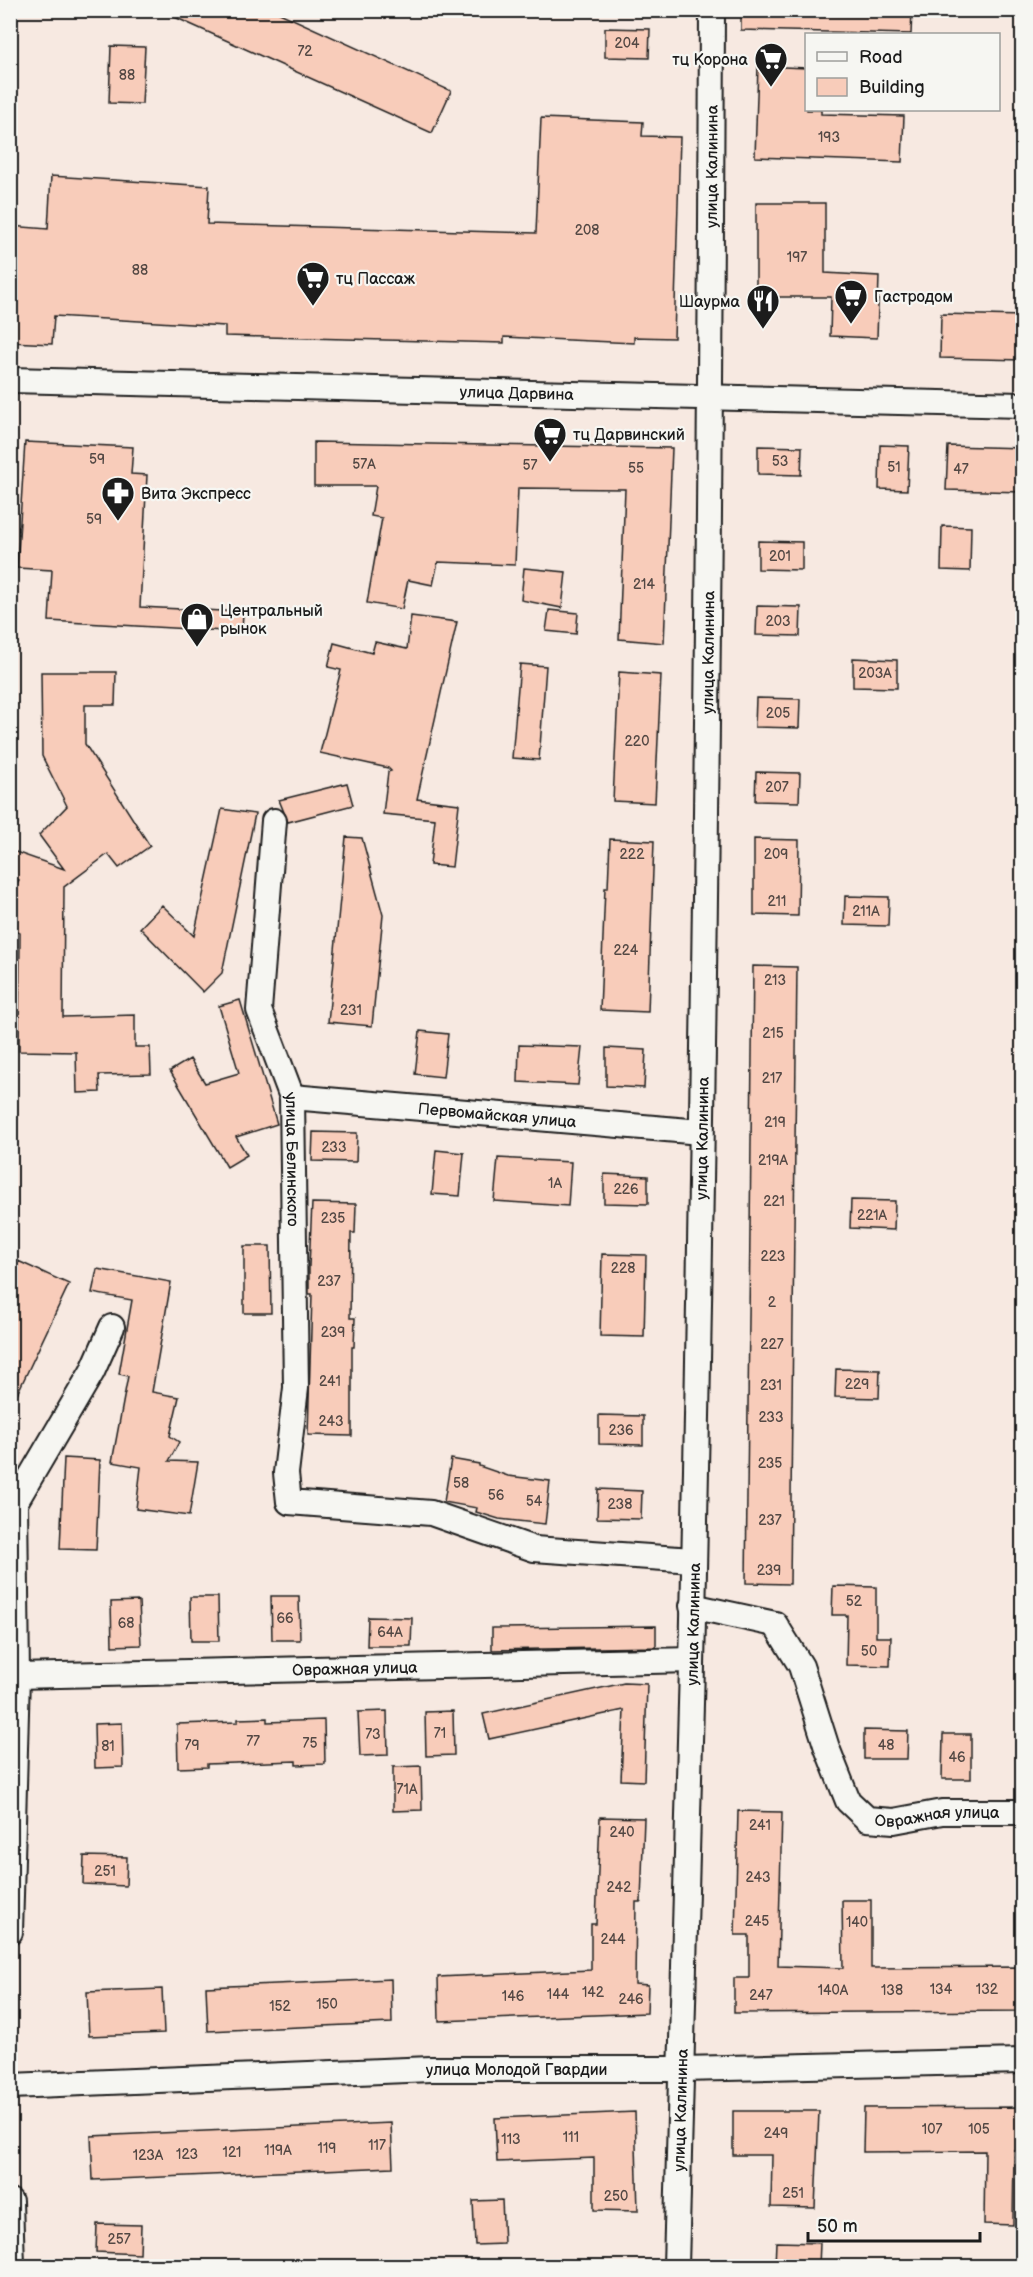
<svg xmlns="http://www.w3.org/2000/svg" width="1033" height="2277" font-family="'Balsamiq Sans',sans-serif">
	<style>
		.building { fill: #f8ccba; stroke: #1c1c1c; stroke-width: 1.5 }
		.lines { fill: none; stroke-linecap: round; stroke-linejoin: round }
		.street-casing { stroke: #1c1c1c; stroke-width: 28 }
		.street { stroke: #f6f6f2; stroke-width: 24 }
		.labels { text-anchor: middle; stroke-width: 4.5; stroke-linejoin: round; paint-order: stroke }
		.number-label { font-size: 14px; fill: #534844 }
		.poi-label { font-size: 16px; fill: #1c1c1c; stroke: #f6f6f2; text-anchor: start }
		.street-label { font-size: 16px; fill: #1c1c1c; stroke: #f6f6f2 }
	</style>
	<rect width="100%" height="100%" fill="#f7e9e1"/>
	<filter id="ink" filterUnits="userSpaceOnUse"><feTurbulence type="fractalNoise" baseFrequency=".0167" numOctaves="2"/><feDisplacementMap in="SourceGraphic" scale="12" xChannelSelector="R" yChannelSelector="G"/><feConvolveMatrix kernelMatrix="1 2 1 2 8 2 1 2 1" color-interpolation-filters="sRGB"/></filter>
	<g filter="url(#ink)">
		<path class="building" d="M159 10H273L451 91 432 133Z
			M741 10H912L911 34 741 30Z
			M605 28 650 29 649 58 605 57Z
			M111 46 145 47 142 104 109 103Z
			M758 66 807 68V110H821V114L904 116 902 162 755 157Z
			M541 118 643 122 642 136 680 137 674 338 634 337V343L504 337V343L225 336V326L54 316 52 344 10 342V226L48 229 51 176 209 186 207 224 536 233Z
			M756 203H825V273L879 276 877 338 830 336 831 297H756Z
			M941 314 1023 316V360L940 358Z
			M25 442 133 447 131 474 147 475 140 607 243 612 242 632 49 621 52 570 17 568Z
			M314 442 672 448 664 643 619 639 625 489 518 488 515 565 438 562 433 585 408 580 402 609 367 603 382 518 371 516 376 486H314Z
			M880 445 909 446 907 490 879 489Z
			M758 446 802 447 801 475 758 474Z
			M948 446 1023 448V492L946 490Z
			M942 526 971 527 970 571 941 570Z
			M758 541 802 542V570L758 569Z
			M524 568 566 572 562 608 521 600Z
			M757 606 801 607 800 636 756 635Z
			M549 610 578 613 576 634 546 631Z
			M411 616 457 622 417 799 459 804 452 867 430 865 435 819 383 814 388 772 391 771 388 768 320 753 341 670 328 667 334 643 372 653 375 642 407 649Z
			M853 658 897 660V688L853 687Z
			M520 664 546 666 539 760 512 758Z
			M41 672H116L115 705H85V744L150 846 119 868 108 854 64 887 63 1017 135 1015V1047H150L151 1074 99 1075 100 1092 77 1093 76 1052 19 1051 20 933 10 930V901L19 880 10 877V850L64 869 39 835 67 806 42 756Z
			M619 672 661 675 655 803 613 801Z
			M756 698 800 699 799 728 755 727Z
			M756 772 800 773 799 802 755 801Z
			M347 783 353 805 288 822 279 800Z
			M222 809 255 814 222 973 203 992 140 928 162 905 194 936Z
			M346 837 362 838 383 915 372 1026 328 1022Z
			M610 839 654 841 648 1012 600 1010 605 888H608Z
			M754 839 799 840 798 916 754 915Z
			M845 896 889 897 888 926 844 925Z
			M753 966 797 967 790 1584 746 1583Z
			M240 1000 277 1124 236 1137 247 1155 227 1167 170 1071 190 1059 205 1083 239 1073 219 1006Z
			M420 1031 448 1034 443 1077 415 1074Z
			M519 1045 582 1047 578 1085 518 1082Z
			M606 1048 646 1050 644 1088 606 1086Z
			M313 1132 357 1133 356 1162 312 1161Z
			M436 1150 464 1153 460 1196 432 1194Z
			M498 1158 571 1162 568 1206 494 1201Z
			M604 1174 648 1176V1204L604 1203Z
			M851 1200 895 1201 894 1230 850 1228Z
			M312 1203 356 1204 355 1233H351L350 1318H355L354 1347H352V1436L308 1435 312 1294H309V1266Z
			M244 1246H270L271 1313H244Z
			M602 1254 646 1255 644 1337 600 1336Z
			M18 1261 69 1284 10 1409V1278Z
			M97 1269 171 1282 152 1392 179 1397 170 1436 179 1442 169 1461 198 1462 189 1516 136 1509 141 1467 112 1462 128 1376 119 1374 132 1300 92 1293Z
			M836 1369 880 1370 879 1398 835 1397Z
			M599 1415 643 1416V1445L599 1444Z
			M64 1458 100 1460 96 1550 60 1549Z
			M451 1459 479 1464V1466L508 1476 550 1481 545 1524 499 1519 476 1512 477 1508 444 1502Z
			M598 1489 642 1491 641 1519 597 1518Z
			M833 1586 876 1587V1637H891L890 1666 846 1665 847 1615H832Z
			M271 1596H299L300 1640H272Z
			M190 1597H218L219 1641H191Z
			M139 1601 141 1645 112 1646 111 1602Z
			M368 1617 412 1618 411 1646H367Z
			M656 1626V1647L492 1650V1628Z
			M624 1683 647 1684 644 1781 621 1780 624 1710 489 1739 483 1714Z
			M387 1711 388 1755 360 1756 358 1712Z
			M453 1711 454 1755 426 1756 425 1712Z
			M267 1718V1722L324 1720 325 1764 296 1765V1761L207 1764V1767L178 1768 177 1724 238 1722V1719Z
			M122 1723 123 1767 95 1768 94 1724Z
			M864 1730 908 1731 907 1759H864Z
			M943 1734H971V1779H942Z
			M421 1766 422 1810 393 1811V1767Z
			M738 1811 782 1812 778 1966 843 1968 842 1900H871V1968L1023 1967V2011L734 2013V1978H749V1935H735Z
			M600 1817 644 1818 641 1902H636L635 1984 648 1985 647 2013 439 2021 438 1977 591 1970V1924H596Z
			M84 1856 127 1857 126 1886 83 1884Z
			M391 1979 392 2023 208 2031 206 1987Z
			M162 1989 164 2033 89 2036 87 1992Z
			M1023 2107V2151H1014L1013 2225 984 2224 985 2151 863 2152 864 2108Z
			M733 2111H819L815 2208 771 2207 772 2155H733Z
			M635 2112 638 2211 594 2210V2158L497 2162 495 2118Z
			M391 2123 393 2167 93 2180 91 2136Z
			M502 2200 504 2244 475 2245 473 2201Z
			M97 2224 141 2225 140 2254 96 2252Z
			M776 2242 820 2243 819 2266H775Z"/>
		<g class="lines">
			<g class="street-casing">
				<g id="street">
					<path id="s1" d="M10 380 1022 405"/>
					<path id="s2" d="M274 821 259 1010 292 1097 296 1388 286 1473 289 1502 431 1513 534 1549 693 1560"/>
					<path id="s3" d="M292 1097 701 1132"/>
					<path id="s4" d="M692 1606 775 1624 801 1666 827 1748 848 1801 867 1819 894 1821 942 1812H1022"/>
					<path id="s5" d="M17 1676 692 1660"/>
					<path d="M10 1932 17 1676 15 1503 92 1372 112 1327"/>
					<path id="s6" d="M10 2086 431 2069H681L1022 2061"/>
					<path d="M10 2201 12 2266"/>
					<path id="s7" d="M676 2266C681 2066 687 1866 692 1666 704 1114 710 562 712 10"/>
				</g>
			</g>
			<use href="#street" class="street"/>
		</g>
	</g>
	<defs>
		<g id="supermarket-pin" transform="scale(1.725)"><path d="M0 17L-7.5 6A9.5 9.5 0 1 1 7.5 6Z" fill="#1c1c1c" stroke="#f6f6f2"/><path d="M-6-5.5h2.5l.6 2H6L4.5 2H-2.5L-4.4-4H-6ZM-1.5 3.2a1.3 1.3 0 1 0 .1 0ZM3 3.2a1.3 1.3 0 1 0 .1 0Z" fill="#fff"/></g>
		<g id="restaurant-pin" transform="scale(1.725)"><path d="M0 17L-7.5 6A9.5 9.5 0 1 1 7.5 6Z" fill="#1c1c1c" stroke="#f6f6f2"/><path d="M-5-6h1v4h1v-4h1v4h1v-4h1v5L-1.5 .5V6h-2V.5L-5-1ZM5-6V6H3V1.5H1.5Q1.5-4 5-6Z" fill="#fff"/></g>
		<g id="pharmacy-pin" transform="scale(1.725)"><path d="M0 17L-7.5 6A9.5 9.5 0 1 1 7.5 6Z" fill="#1c1c1c" stroke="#f6f6f2"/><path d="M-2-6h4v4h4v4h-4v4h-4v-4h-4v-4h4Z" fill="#fff"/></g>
		<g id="shop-pin" transform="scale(1.725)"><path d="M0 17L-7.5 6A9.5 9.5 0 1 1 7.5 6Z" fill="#1c1c1c" stroke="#f6f6f2"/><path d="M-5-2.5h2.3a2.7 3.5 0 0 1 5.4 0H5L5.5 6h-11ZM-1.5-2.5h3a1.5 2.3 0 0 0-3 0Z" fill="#fff"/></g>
	</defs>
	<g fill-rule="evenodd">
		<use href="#supermarket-pin" x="771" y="59"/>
		<use href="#supermarket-pin" x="313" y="278"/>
		<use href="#supermarket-pin" x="851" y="296"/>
		<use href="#restaurant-pin" x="763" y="301"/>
		<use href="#supermarket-pin" x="550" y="434"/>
		<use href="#pharmacy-pin" x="118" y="493"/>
		<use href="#shop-pin" x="197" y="619"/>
	</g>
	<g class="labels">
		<g class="number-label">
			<text x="627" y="48">204</text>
			<text x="305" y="56">72</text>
			<text x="127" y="80">88</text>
			<text x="829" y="142">193</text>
			<text x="587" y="235">208</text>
			<text x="797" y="262">197</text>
			<text x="140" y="275">88</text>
			<text x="97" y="464">59</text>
			<text x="780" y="466">53</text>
			<text x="364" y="469">57А</text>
			<text x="530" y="470">57</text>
			<text x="894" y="472">51</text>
			<text x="636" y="473">55</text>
			<text x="961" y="474">47</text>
			<text x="94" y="524">59</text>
			<text x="780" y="561">201</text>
			<text x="644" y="589">214</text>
			<text x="778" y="626">203</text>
			<text x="875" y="678">203А</text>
			<text x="778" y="718">205</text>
			<text x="637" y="746">220</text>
			<text x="777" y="792">207</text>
			<text x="632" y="859">222</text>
			<text x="776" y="859">209</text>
			<text x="777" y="906">211</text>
			<text x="866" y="916">211А</text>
			<text x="626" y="955">224</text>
			<text x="775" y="985">213</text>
			<text x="351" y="1015">231</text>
			<text x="773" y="1038">215</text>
			<text x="772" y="1083">217</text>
			<text x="775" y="1127">219</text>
			<text x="334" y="1152">233</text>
			<text x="773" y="1165">219А</text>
			<text x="555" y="1188">1А</text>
			<text x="626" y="1194">226</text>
			<text x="774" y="1206">221</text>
			<text x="872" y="1220">221А</text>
			<text x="333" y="1223">235</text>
			<text x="773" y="1261">223</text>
			<text x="623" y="1273">228</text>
			<text x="329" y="1286">237</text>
			<text x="772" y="1307">2</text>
			<text x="333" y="1337">239</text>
			<text x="772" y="1349">227</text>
			<text x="330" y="1386">241</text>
			<text x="857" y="1389">229</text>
			<text x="771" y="1390">231</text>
			<text x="771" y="1422">233</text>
			<text x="331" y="1426">243</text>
			<text x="621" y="1435">236</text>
			<text x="770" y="1468">235</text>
			<text x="461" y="1488">58</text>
			<text x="496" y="1500">56</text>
			<text x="534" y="1506">54</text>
			<text x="620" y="1509">238</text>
			<text x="770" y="1525">237</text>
			<text x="769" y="1575">239</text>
			<text x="854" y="1606">52</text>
			<text x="285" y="1623">66</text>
			<text x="126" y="1628">68</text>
			<text x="390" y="1637">64А</text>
			<text x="869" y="1656">50</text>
			<text x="440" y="1738">71</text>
			<text x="373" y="1739">73</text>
			<text x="253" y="1746">77</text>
			<text x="310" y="1748">75</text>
			<text x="192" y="1750">79</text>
			<text x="886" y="1750">48</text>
			<text x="108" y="1751">81</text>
			<text x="957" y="1762">46</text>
			<text x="407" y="1794">71А</text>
			<text x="760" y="1830">241</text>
			<text x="622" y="1837">240</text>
			<text x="105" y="1876">251</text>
			<text x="758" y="1882">243</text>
			<text x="619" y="1892">242</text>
			<text x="757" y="1926">245</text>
			<text x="857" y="1927">140</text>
			<text x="613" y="1944">244</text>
			<text x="941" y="1994">134</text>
			<text x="987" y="1994">132</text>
			<text x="833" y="1995">140А</text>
			<text x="892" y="1995">138</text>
			<text x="593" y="1997">142</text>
			<text x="558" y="1999">144</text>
			<text x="761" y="2000">247</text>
			<text x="513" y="2001">146</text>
			<text x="631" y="2004">246</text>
			<text x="327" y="2009">150</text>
			<text x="280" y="2011">152</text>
			<text x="932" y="2134">107</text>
			<text x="979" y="2134">105</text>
			<text x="776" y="2138">249</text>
			<text x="571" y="2142">111</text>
			<text x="511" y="2144">113</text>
			<text x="377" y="2150">117</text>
			<text x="327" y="2153">119</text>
			<text x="278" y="2155">119А</text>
			<text x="232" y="2157">121</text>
			<text x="187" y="2159">123</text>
			<text x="148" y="2160">123А</text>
			<text x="793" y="2198">251</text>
			<text x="616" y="2201">250</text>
			<text x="119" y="2244">257</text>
		</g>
		<g class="poi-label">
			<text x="748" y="65" text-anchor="end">тц Корона</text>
			<text x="336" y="284">тц Пассаж</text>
			<text x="874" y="302">Гастродом</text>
			<text x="740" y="307" text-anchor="end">Шаурма</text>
			<text x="573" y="440">тц Дарвинский</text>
			<text x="141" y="499">Вита Экспресс</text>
			<text x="220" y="616">Центральный<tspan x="220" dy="18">рынок</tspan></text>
		</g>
		<g class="street-label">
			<text dy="6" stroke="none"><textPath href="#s7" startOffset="2100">улица Калинина</textPath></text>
			<text dy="6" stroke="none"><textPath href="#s1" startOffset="507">улица Дарвина</textPath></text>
			<text dy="6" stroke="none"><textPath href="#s7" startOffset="1614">улица Калинина</textPath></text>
			<text dy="6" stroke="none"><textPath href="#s3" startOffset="206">Первомайская улица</textPath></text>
			<text dy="6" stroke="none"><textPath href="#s7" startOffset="1128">улица Калинина</textPath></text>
			<text dy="6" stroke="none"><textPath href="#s2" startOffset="345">улица Белинского</textPath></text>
			<text dy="6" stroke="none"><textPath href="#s7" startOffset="642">улица Калинина</textPath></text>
			<text dy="6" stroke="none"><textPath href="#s5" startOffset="338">Овражная улица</textPath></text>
			<text dy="6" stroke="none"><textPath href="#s4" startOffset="374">Овражная улица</textPath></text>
			<text dy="6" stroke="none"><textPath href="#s6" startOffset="507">улица Молодой Гвардии</textPath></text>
			<text dy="6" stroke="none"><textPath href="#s7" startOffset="156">улица Калинина</textPath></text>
		</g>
	</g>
	<rect width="1033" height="2277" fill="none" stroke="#f6f6f2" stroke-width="36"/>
	<rect x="18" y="18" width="997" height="2241" fill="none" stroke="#1c1c1c" stroke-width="2" filter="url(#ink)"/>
	<rect x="805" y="33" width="195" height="78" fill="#f6f6f2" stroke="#9f9f9c" stroke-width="1.5"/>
	<rect x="817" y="52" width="30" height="9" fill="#f6f6f2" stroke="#9f9f9c" stroke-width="1.5"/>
	<text x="859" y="63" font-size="18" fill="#1c1c1c">Road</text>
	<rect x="817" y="78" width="30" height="18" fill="#f8ccba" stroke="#9f9f9c" stroke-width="1.5"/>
	<text x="859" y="93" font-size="18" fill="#1c1c1c">Building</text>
	<path d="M808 2232v9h172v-9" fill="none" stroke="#1c1c1c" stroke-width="3"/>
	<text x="817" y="2232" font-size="18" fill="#1c1c1c" stroke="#f6f6f2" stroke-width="4.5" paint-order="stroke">50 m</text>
</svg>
